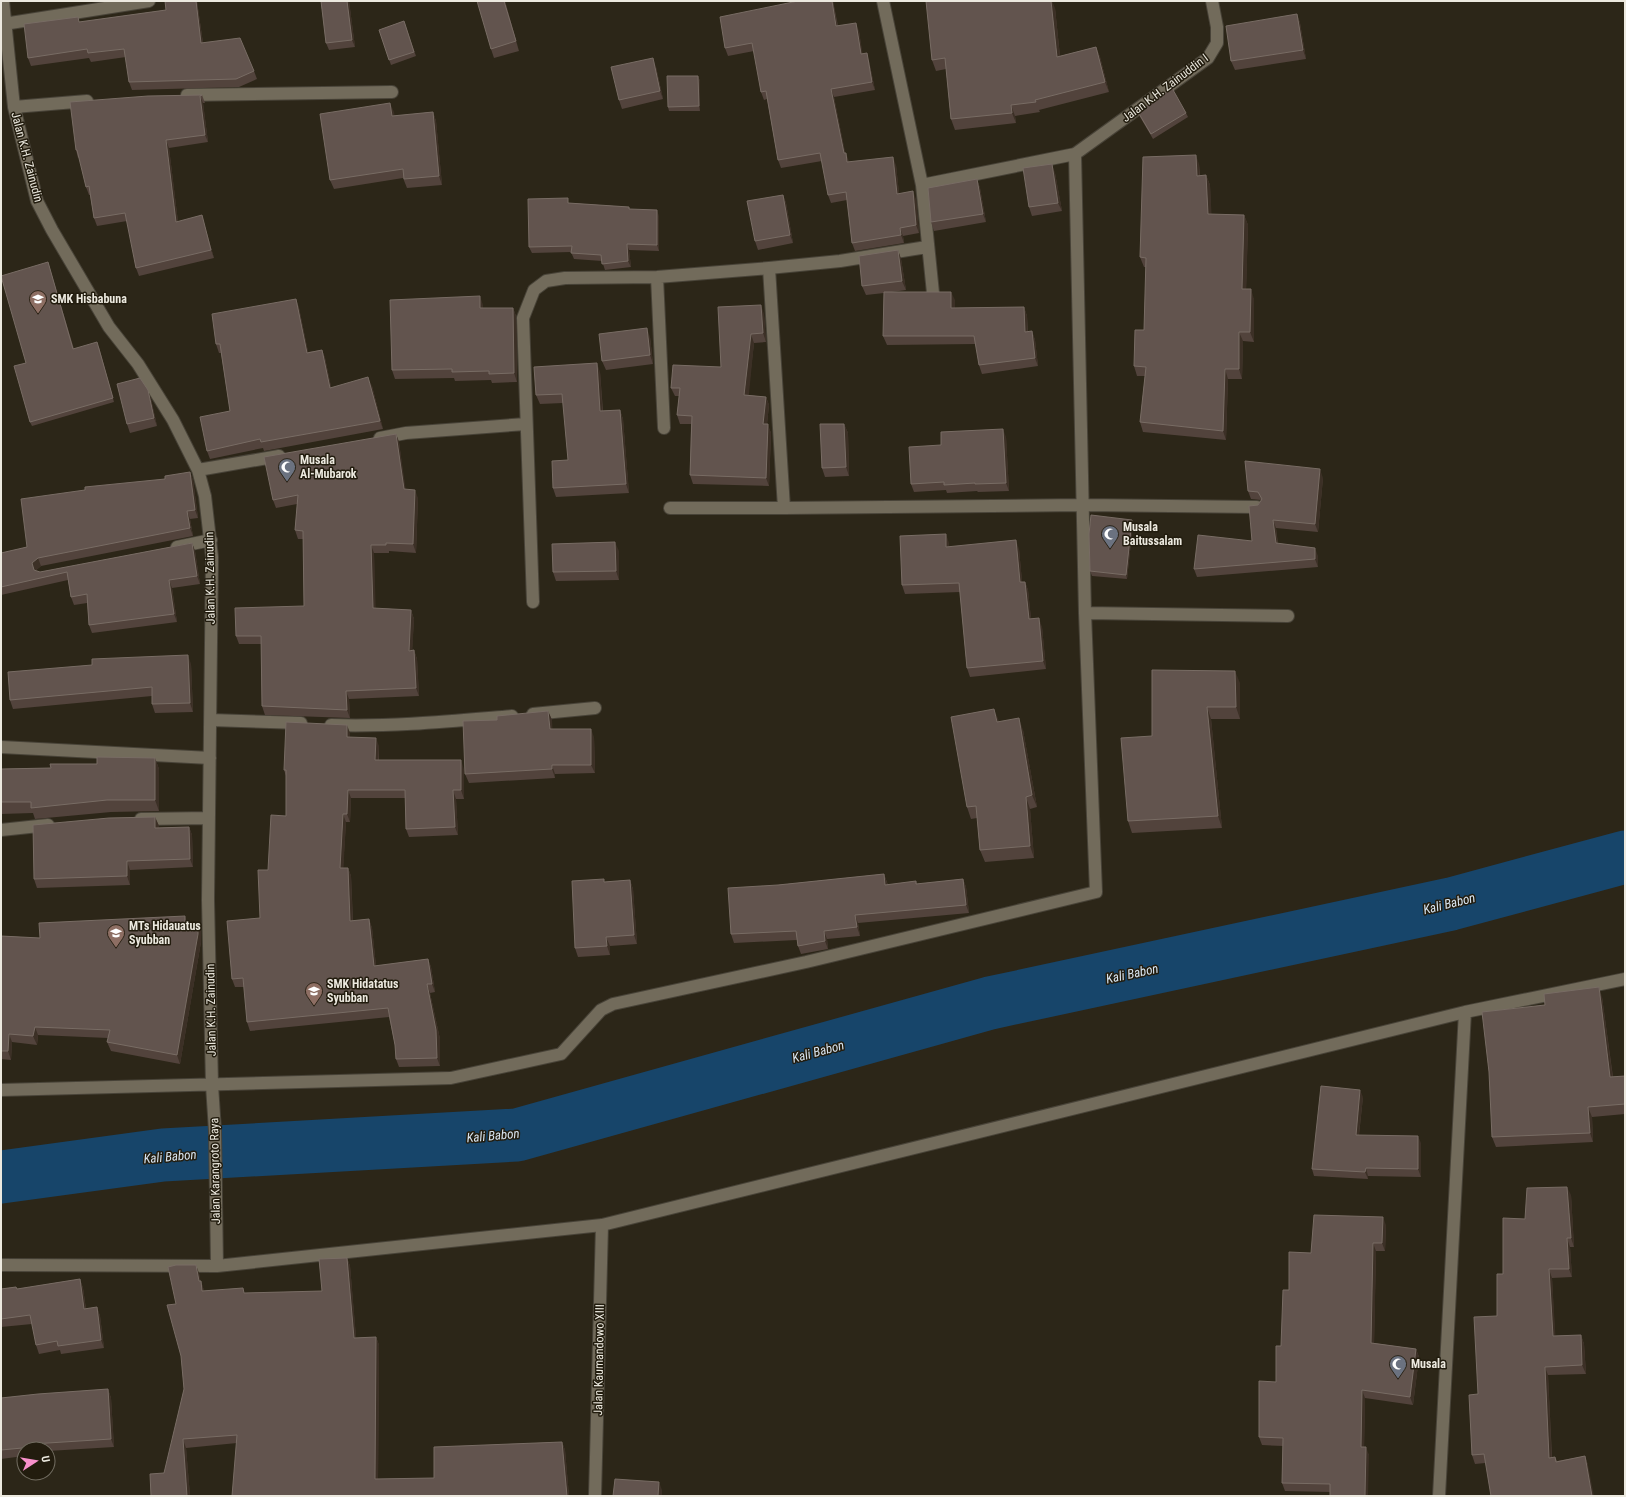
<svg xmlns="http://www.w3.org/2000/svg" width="1626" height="1497" font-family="'Roboto Condensed',sans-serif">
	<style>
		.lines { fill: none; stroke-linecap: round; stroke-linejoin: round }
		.river { stroke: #17456a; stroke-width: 53 }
		.minor-casing { stroke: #484338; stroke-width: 14 }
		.minor { stroke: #726b5b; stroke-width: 12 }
		.wall { fill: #52433c }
		.shaded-wall { fill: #3c3026 }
		.building { fill: #62544e; stroke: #786c64 }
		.labels { text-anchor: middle; stroke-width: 3; stroke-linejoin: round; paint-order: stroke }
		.street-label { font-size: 12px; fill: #ece9df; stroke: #221c0e }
		.poi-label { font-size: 12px; font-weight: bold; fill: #ece9df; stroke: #221c0e; text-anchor: start }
		.water-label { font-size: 13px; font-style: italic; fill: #d8e5f1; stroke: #221c0e }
	</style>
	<rect width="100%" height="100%" fill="#2c2618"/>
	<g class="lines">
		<path class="river" d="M1 1177 163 1155 517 1135 990 1003 1451 904 1625 857"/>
		<g class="minor-casing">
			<path id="minor" d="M3 1 14 107 37 201 52 230 109 327 138 364 173 420 198 470 205 496 212 557 208 900 212 1085 215 1131 217 1266
				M4 24 149 1
				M187 95 392 92
				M14 107 87 101
				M1075 154 1208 58 1217 43V27L1212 1
				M922 185 933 293
				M769 268 784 508
				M657 277 664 428
				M380 438 406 433 526 424
				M198 470 279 456
				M670 508H784L1083 505 1257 507
				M177 547 211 540
				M533 602 523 318 534 290 546 281 565 278 657 277 769 268 840 261 927 247
				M1085 613 1288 616
				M533 714 595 708
				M211 720 301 723
				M331 725C392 727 452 721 512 716
				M1 747 210 758
				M141 819 209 818
				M1 830 48 825
				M1 1090 451 1078 561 1054 601 1010 613 1004 806 962 1096 892 1085 613 1075 154 922 185 883 1
				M1 1265 217 1266 602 1225 1465 1012 1625 979
				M595 1496 602 1225
				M1439 1496 1465 1012"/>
		</g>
		<use href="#minor" class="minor"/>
	</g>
	<path class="wall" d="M165 1H197L203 43 254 71 257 79 239 87 132 90 129 82 126 57 91 62 89 58 31 66 28 58 80 22 166 10Z
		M321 1H349L355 47 329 50 326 43Z
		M505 1 519 51 494 58 491 49Z
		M798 1H833L838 26 859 31 862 53 869 61 875 90 834 97 845 153 849 162 896 165 899 194 916 199 919 233 903 236 904 243 855 251 852 243 847 200 831 203 828 195 822 161 781 168 778 160 767 99 764 100 761 92 754 51 728 56 725 48Z
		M1055 8 1060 56 1096 47 1100 57 1109 92 1039 110 1040 112 1015 116 1016 123 955 130 951 119 946 69 936 71 932 60Z
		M1297 14 1300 23 1306 59 1235 70 1231 61Z
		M404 21 416 56 391 65 379 30Z
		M656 67 663 99 622 109 619 100Z
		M698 76 700 81V111H669L668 107Z
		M202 95 205 103H203L208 142 169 148 178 222 202 215 204 223 214 258 139 276 136 268 127 221 97 226 94 218 90 195H89L86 187 79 157 78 158 76 150Z
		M394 112V116L433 112 436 121 442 185 407 188 403 178 334 189 330 180Z
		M1138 112 1186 113 1188 117 1153 139 1140 117Z
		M1199 164 1200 175H1206L1210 185 1211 214 1244 215 1248 225 1246 289 1254 299V342L1243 341 1242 379H1228L1226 440 1143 432 1140 422 1145 376H1137L1134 366 1144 330 1146 267H1144L1140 257Z
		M1055 173 1062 211 1032 216 1029 207Z
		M977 179 980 188 986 222 934 231 931 222Z
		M783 195 786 203 793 243 758 250 755 241Z
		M570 203 629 207 630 209 659 216V251L629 250 631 267 605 270 602 261 574 259 571 252 532 253 529 247Z
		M898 250 901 259 906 290 892 292 955 300V308L1024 307 1027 316 1028 332 1032 331 1035 340 1038 366 982 374 979 365 976 344 887 345 883 336 884 293 866 295 862 286Z
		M48 262 74 349 99 347 114 402 32 426 30 422 26 363Z
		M296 299 299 308 308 352 322 350 325 358 331 387 372 386 383 429 264 451 263 448 210 459 207 451 230 411 221 353H219L216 344Z
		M483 305V308H513L516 316 517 382 492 383 491 380 455 381 454 378 395 379 392 370Z
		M764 314 766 342 754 343 748 395 766 397 769 405 767 424 771 433 769 486 693 484 690 475 691 424H680L677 415 679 396H675L671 388 721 367Z
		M650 337 653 364 606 370 602 361Z
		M600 372 603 411 620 410 623 419 629 493 556 497 553 488 568 460 563 403 540 404 536 395Z
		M151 399 157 426 130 433 127 424Z
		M844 424 848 433 849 476 825 477 822 468Z
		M396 434 399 442 405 490 418 498 416 553 389 551V553H374L375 608 411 610 414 619 412 650H414L417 659 419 696 349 699 350 718 265 715 262 706 261 644H239L236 636 304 606 303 539H298L295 530 297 504 276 508 273 500Z
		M1006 437 1009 491 978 492 977 491 947 493 946 490 914 492 911 484 941 445Z
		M190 472 193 480 198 518 190 519 193 536 41 566 35 571 40 572 192 543 195 551 200 584 172 588 177 622 92 633 89 625 87 603 74 605 71 597 68 580 1 595V553L27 547 165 479Z
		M1323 478 1318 532 1276 528 1278 544 1318 556V567L1197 577 1194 569 1252 541 1258 505 1261 500 1251 499 1248 491Z
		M1133 524 1127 579 1092 576 1090 571Z
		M949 543V547L1019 549 1022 582H1025L1028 590 1031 619 1042 627 1046 669 970 677 967 668 960 592 905 594 902 585Z
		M619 551V580L556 581 553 572Z
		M191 664 193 712 155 713 152 704V696L13 709 10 700 92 665Z
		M1240 683V719H1211L1222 828 1132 833 1128 821 1152 736Z
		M548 711 552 720V729L594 737 595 773 555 774V778L469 783 465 774 497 720Z
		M999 722 1023 730 1037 807 1030 809 1034 858 985 862 980 850 977 818 971 819 967 807Z
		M350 733V737L379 746V760L464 769V799H456L458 835 409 837 406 829 405 798H351L350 822H346L343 868H348L351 876 353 921 369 919 372 928 376 966 428 959 431 967 435 992 430 993 440 1039V1066L399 1067 396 1059 395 1045 389 1017 250 1031 247 1022 244 987H235L232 979 260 918 268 870 286 816V776L284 770Z
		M155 758 159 769V811L111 812 35 819 33 813 1 814V769L51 768 97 764Z
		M155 817 159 826V828L189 827 192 835 193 867 130 870V885L37 888 34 879Z
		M884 874 888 885 916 881 917 884 963 879 966 887 969 913 858 923 860 936 827 939 828 949 801 954 798 946 797 940 734 943 731 934 778 885Z
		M630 880 633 889 637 944 610 946V955L578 957 575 948 605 882Z
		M188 923 201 931V942L180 1064 111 1051 107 1042 108 1038 38 1035 37 1045 12 1042 11 1060 1 1059V936L40 938Z
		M1602 997 1613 1077 1625 1076V1114L1592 1117 1593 1142 1496 1147 1492 1137Z
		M1363 1097 1359 1135 1421 1143V1177L1368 1176V1179L1314 1176 1312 1169Z
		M1571 1195 1574 1247H1570L1572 1277 1552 1278 1555 1336 1581 1335 1584 1344 1586 1374 1548 1375 1552 1457H1555L1557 1461 1585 1456 1588 1465 1485 1463 1475 1464 1472 1455 1478 1394 1497 1316 1503 1274 1525 1219Z
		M1386 1225 1385 1251H1376L1374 1343 1416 1349 1419 1357 1413 1405 1365 1398 1364 1447 1369 1455 1330 1492 1285 1491 1282 1483 1283 1446 1262 1445 1259 1437 1276 1382 1281 1346 1289 1290 1311 1253Z
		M347 1258 350 1266 356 1338 376 1337 379 1345 378 1479 434 1478 562 1442 565 1450 569 1496H232L237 1443 186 1448 190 1496H151L164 1473 184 1389 181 1356 176 1304 199 1273 200 1281H201L204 1291 245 1293 322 1291Z
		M80 1279 83 1288 86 1309 97 1307 100 1316 104 1348 61 1354 60 1350 39 1354 36 1345 32 1324 1 1327V1289L16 1287 17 1289Z
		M108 1389 111 1398 114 1447 48 1451V1449H24V1456L1 1459V1398Z"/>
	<path class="shaded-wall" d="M196 1H197L204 51 201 43Z
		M347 1H349L355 47 352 40Z
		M504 1H505L519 51Z
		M832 1H833V3L839 34 836 26Z
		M1051 1H1052L1055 8 1061 67 1057 57Z
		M1297 14 1300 23 1306 59 1303 50Z
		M856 23 859 31 864 62 861 54Z
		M1096 47 1100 57 1109 92 1105 82Z
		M867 53 869 61 875 90 872 82Z
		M653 58 656 67 663 99 660 91Z
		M698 76 700 81V111L699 106Z
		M831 89 834 97 847 161 844 153Z
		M200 96 203 103 208 142 205 135Z
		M390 103 394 112 396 124 392 116Z
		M1011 105 1015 116 1016 123 1012 113Z
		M433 112 436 121 442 185 439 176Z
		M166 140 169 148 179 230 176 222Z
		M846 153 849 161 850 170 847 162Z
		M1196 155 1199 164 1200 185 1197 176Z
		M893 157 896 165 900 202 897 194Z
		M1052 164 1055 173 1062 211 1058 203Z
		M1206 175 1210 185 1212 223 1208 214Z
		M977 179 980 188 986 222 983 214Z
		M913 191 916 199 919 233 916 225Z
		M783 195 786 203 793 243 790 235Z
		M657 210 659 216V251L657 245Z
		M202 215 204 223 214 258 211 250Z
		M1244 215 1248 225 1246 298 1242 289Z
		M900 228 903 236 904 243 901 235Z
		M627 244 629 250 631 267 628 261Z
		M898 250 901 259 906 290 902 281Z
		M1251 289 1254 299V342L1250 332Z
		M951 292 955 300V317L951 308Z
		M480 296 483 305V317L480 308Z
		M296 299 299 308 310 361 307 353Z
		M761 305 764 314 766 342 763 333Z
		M1024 307 1027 316 1028 341 1025 332Z
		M513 308 516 316 517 382 514 373Z
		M647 328 650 337 653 364 650 355Z
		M1032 331 1035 340 1038 366 1035 358Z
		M1239 332 1243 341 1242 379 1239 369Z
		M751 334 754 343 748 404 744 395Z
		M322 350 325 358 333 396 330 388Z
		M597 363 600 372 603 420 600 411Z
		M1225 369 1228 379 1226 440 1223 431Z
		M368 377 372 386 383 429 380 421Z
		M148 390 151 399 157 426 154 418Z
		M766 397 769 405 766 433 763 424Z
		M620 410 623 419 629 493 626 484Z
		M768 424 771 433 769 486 766 478Z
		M844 424 848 433 849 476 846 467Z
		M1003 429 1006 437 1009 491 1006 483Z
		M396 434 399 442 407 498 404 489Z
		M1320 469 1323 478 1318 532 1315 524Z
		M190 472 193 480 198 518 195 510Z
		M415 490 418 498 416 553 413 544Z
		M187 511 190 519 193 536 190 528Z
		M1132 520 1133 524 1127 579 1126 575Z
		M1273 520 1276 528 1278 551 1276 543Z
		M946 534 949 543V556L946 547Z
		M1016 540 1019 549 1023 591 1020 582Z
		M615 542 619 551V580L616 571Z
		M192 543 195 551 200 584 197 576Z
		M371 545 374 553 376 616 373 608Z
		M1315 548 1318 556V567L1315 559Z
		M38 558 41 566 35 571 34 570 32 563Z
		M169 580 172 588 177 622 174 614Z
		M1025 582 1028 590 1032 628 1029 619Z
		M411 610 414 619 412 659 409 651Z
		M1039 618 1042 627 1046 669 1043 661Z
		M414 650 417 659 419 696 416 688Z
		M188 655 191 664 193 712 190 703Z
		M1235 671 1240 683V719L1236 707Z
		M346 691 349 699 350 718 347 710Z
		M1207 707 1211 719 1222 828 1218 816Z
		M994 709 999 721 1002 734 997 722Z
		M548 711 552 720 553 738 550 729Z
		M1019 718 1023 730 1037 807 1032 795Z
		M347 725 350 733V745L347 737Z
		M591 729 594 737 595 773 591 765Z
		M376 738 379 746 378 768 375 760Z
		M155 758 159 769V811L155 800Z
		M461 760 464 769V799L461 790Z
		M552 765 555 774V778L552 769Z
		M348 790 351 798 350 822 347 814Z
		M453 790 456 799 458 835 455 827Z
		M1026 797 1030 809 1034 858 1030 846Z
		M343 814 346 822 343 876 340 868Z
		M155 817 159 826 158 837 155 828Z
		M189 827 192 835 193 867 190 859Z
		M127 861 130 870V885L127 876Z
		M348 868 351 876 353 930 350 921Z
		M884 874 887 883 888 894 885 885Z
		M963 879 966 887 969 913 966 905Z
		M630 880 633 889 637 944 634 935Z
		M855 915 858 923 860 936 857 927Z
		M185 916 188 925 185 923Z
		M369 919 372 928 377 975 374 966Z
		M198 923 201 931V942L180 1064 177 1055Z
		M824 931 827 939 828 949 825 941Z
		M606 937 610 946V955L607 946Z
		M428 959 431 967 435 992 432 984Z
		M427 984 430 993 440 1039V1066L437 1058Z
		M1599 987 1602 997 1614 1087 1610 1077Z
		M35 1027 38 1035 37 1045 33 1036Z
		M9 1034 12 1042 11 1060 8 1051Z
		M1360 1090 1363 1097 1358 1142 1356 1135Z
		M1588 1107 1592 1117 1593 1142 1590 1133Z
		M1418 1136 1421 1143V1177L1418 1169Z
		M1366 1168 1368 1176V1179L1365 1172Z
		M1567 1187 1571 1195 1574 1247 1571 1238Z
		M1383 1217 1386 1225 1385 1251 1382 1243Z
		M1567 1238 1570 1247 1572 1277 1569 1269Z
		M1373 1243 1376 1251 1374 1351 1371 1343Z
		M347 1258 350 1266 357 1347 354 1338Z
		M196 1265 199 1273 202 1288 201 1281 204 1290 205 1300 199 1281Z
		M1549 1269 1552 1278 1556 1345 1553 1336Z
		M80 1279 83 1288 87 1318 84 1309Z
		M97 1307 100 1316 104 1348 101 1340Z
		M1581 1335 1584 1344 1586 1374 1582 1365Z
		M376 1337 379 1345 378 1487 375 1479Z
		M1416 1349 1419 1357 1413 1405 1410 1397Z
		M1545 1367 1548 1375 1552 1466 1549 1458Z
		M108 1389 111 1398 114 1447 111 1439Z
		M1362 1390 1365 1398 1364 1455 1361 1447Z
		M183 1439 186 1448 190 1496H187Z
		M562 1442 565 1450 569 1496H567Z
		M1366 1447 1369 1455 1368 1496H1365Z
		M1585 1456 1588 1465 1594 1496H1592Z
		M659 1482 662 1490V1496H658Z"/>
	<path class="building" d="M165 1H196L201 43 240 38 254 71 236 79 129 82 124 49 88 53 87 49 28 58 24 24 78 17 79 22 166 10Z
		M321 1H347L352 40 326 43Z
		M477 1H504L516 41 491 49Z
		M798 1H832L836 26 856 23 861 54 867 53 872 82 831 89 844 153H846L847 162 893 157 897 194 913 191 916 225 900 228 901 235 852 243 846 192 828 195 820 153 778 160 766 91 761 92 752 43 725 48 720 17Z
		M926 1H1051L1057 57 1096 47 1105 82 1035 100 1036 102 1011 105 1012 113 951 119 945 58 932 60Z
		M1297 14 1303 50 1231 61 1226 26Z
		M404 21 414 52 389 60 379 30Z
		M653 58 660 91 619 100 611 67Z
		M667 76H698L699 106 668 107Z
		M1172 88 1186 113 1151 134 1138 112Z
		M202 95 200 96 205 135 166 140 176 222 202 215 211 250 136 268 125 213 94 218 89 186 86 187 77 150H76L70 102 148 96Z
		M390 103 392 116 433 112 439 176 404 179 403 169 330 180 320 114Z
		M1196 155 1197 176 1206 175 1208 214 1244 215 1242 289H1251L1250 332H1239V369H1225L1223 431 1140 422 1146 367 1134 366 1135 330H1144L1146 258 1140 257 1143 157Z
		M1052 164 1058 203 1029 207 1023 168Z
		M977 179 983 214 931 222 928 188Z
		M783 195 790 235 755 241 747 201Z
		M568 198V203L629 207V209L657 210V245L627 244 628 261 602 264 601 255 571 253 572 246 529 247 528 199Z
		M898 250 902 281 862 286 859 256Z
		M48 262 73 349 97 342 113 398 30 422 14 366 26 363 1 276Z
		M884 292H951V308L1024 307 1025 332 1032 331 1035 358 979 365 974 336H883Z
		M480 296V308H513L514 373 489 374V371L452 372V369L392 370 390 300Z
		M296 299 307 353 322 350 330 388 368 377 380 421 261 442 260 439 207 451 200 417 230 411 220 344H216L212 314Z
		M761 305 763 333 751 334 744 395 766 397 763 424H768L766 478 690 475 692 416 677 415 680 388H671L673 365 721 367 718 307Z
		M647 328 650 355 602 361 599 334Z
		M597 363 600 411 620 410 626 484 553 488 552 461 568 460 562 394 536 395 534 367Z
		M140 378 148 390 154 418 127 424 117 384Z
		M820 424H844L846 467 822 468Z
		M1003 429 1006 483 975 484V483L944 485V482L911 484 909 447 941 445V432Z
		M396 434 404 489 415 490 413 544 386 543V545H371L373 608 411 610 409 651 414 650 416 688 346 691 347 710 262 706 261 636H236L235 608 304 606 303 531 295 530 298 495 273 500 264 457Z
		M1245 461 1320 469 1315 524 1273 520 1276 543 1315 548V559L1194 569 1198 535 1252 541 1249 506 1258 505 1262 499 1258 492 1248 491Z
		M190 472 195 510 187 511 190 528 38 558 32 563 34 570 40 572 192 543 197 576 169 580 174 614 89 625 87 594 71 597 67 572 1 587V553L27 547 21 499 85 490V487L165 479V476Z
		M1091 515 1132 520 1126 575 1090 571 1089 534Z
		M946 534V547L1016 540 1020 582H1025L1029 619 1039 618 1043 661 967 668 959 583 902 585 900 536Z
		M615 542 616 571 553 572 552 544Z
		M188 655 190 703 152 704V687L10 700 8 672 92 665V659Z
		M1152 670 1235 671 1236 707H1207L1218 816 1128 821 1121 738 1152 736Z
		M994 709 997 722 1019 718 1032 795 1026 797 1030 846 980 850 976 806 967 807 951 717Z
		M548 711 550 729H591V765H552V769L465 774 463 721 497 720V716Z
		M286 722 347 725V737L376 738 375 760H461V790H453L455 827 406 829 405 790H348L347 814H343L340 868H348L350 921 369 919 374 966 428 959 432 984H427L436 1030 437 1058 396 1059 395 1045 388 1008 247 1022 243 978 232 979 227 921 260 918 258 870H268L271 815 286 816V770H284Z
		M97 757 155 758V800H107L31 808V802H1V769L51 768 50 764H97Z
		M155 817V828L189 827 190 859 127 861V876L34 879 33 825 109 818Z
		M884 874 885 885 916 881V884L963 879 966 905 855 915 857 927 824 931 825 941 798 946 796 931 731 934 728 888 778 885Z
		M604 879V882L630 880 634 935 606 937 607 946 575 948 572 881Z
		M185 916V923H198V934L177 1055 107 1042 110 1030 35 1027 33 1036 9 1034 8 1051H1V936L40 938 39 923Z
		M1599 987 1610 1077 1625 1076V1104L1588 1107 1590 1133 1492 1137 1489 1072 1482 1012 1545 1005 1544 994Z
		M1321 1086 1360 1090 1356 1135 1418 1136V1169L1366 1168 1365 1172 1312 1169Z
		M1567 1187 1571 1238H1567L1569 1269H1549L1553 1336 1581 1335 1582 1365 1545 1367 1549 1458 1555 1457 1556 1462 1585 1456 1592 1496H1491L1484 1454 1472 1455 1469 1395 1478 1394 1474 1317 1497 1316V1274H1503V1218L1525 1219 1527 1188Z
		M1314 1215 1383 1217 1382 1243H1373L1371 1343 1416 1349 1410 1397 1362 1390 1361 1447H1366L1365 1496H1330V1484L1282 1483 1283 1438 1259 1437V1381L1276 1382V1346H1281L1283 1290H1289V1252L1311 1253Z
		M347 1258 354 1338 376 1337 375 1479 434 1478V1447L562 1442 567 1496H232L237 1435 183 1439 187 1496H151L150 1474 164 1473 184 1389 181 1356 167 1305 176 1304 168 1267 176 1265H196L199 1281H201L202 1291 243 1288 244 1293 322 1291 319 1259Z
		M80 1279 84 1309 97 1307 101 1340 58 1346 57 1341 36 1345 30 1315 1 1319V1289L16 1287 17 1289Z
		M108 1389 111 1439 32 1444 33 1447 1 1450V1398L38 1394Z
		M615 1479 659 1482 658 1496H612H613Z"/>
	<defs>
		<g id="school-pin" transform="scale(0.9)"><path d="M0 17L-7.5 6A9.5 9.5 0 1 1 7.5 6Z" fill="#8d6e63" stroke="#221c0e"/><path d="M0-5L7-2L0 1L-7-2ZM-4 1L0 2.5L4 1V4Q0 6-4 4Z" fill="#fff"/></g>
		<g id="mosque-pin" transform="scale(0.9)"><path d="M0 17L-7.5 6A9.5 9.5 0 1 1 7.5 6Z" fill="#6b7280" stroke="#221c0e"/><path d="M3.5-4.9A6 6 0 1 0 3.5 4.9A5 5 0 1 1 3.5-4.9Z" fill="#fff"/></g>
	</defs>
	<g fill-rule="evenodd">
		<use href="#school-pin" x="38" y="299"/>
		<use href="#mosque-pin" x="287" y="467"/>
		<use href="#mosque-pin" x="1110" y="534"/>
		<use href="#school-pin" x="116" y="933"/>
		<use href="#school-pin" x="314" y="991"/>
		<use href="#mosque-pin" x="1398" y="1364"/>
	</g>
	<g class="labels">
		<g class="street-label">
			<text transform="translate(1165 88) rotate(-37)" y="4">Jalan K.H. Zainuddin I</text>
			<text transform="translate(27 157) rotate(75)" y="4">Jalan K.H. Zainudin</text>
			<text transform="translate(210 578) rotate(-91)" y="4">Jalan K.H. Zainudin</text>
			<text transform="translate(211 1010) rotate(-91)" y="4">Jalan K.H. Zainudin</text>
			<text transform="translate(215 1171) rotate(-91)" y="4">Jalan Karangroto Raya</text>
			<text transform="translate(599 1360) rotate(-89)" y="4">Jalan Kaumandowo XIII</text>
		</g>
		<g class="poi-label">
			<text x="51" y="303">SMK Hisbabuna</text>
			<text x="300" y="464">Musala<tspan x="300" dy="14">Al-Mubarok</tspan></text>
			<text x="1123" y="531">Musala<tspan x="1123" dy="14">Baitussalam</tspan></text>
			<text x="129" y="930">MTs Hidauatus<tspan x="129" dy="14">Syubban</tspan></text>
			<text x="327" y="988">SMK Hidatatus<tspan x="327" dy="14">Syubban</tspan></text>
			<text x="1411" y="1368">Musala</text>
		</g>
		<g class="water-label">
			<text transform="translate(1449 903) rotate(-14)" y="5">Kali Babon</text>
			<text transform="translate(1132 973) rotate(-12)" y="5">Kali Babon</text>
			<text transform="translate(818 1051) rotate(-15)" y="5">Kali Babon</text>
			<text transform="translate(493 1135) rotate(-5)" y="5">Kali Babon</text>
			<text transform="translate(170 1156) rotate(-5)" y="5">Kali Babon</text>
		</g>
	</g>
	<rect width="1626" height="1497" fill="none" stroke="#ece9df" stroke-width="4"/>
	<g transform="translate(36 1461) rotate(78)"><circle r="19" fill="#221c0e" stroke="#736e62"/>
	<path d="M0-3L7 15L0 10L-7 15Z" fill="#f890cc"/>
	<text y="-6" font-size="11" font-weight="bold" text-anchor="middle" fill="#ece9df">U</text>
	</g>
</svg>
